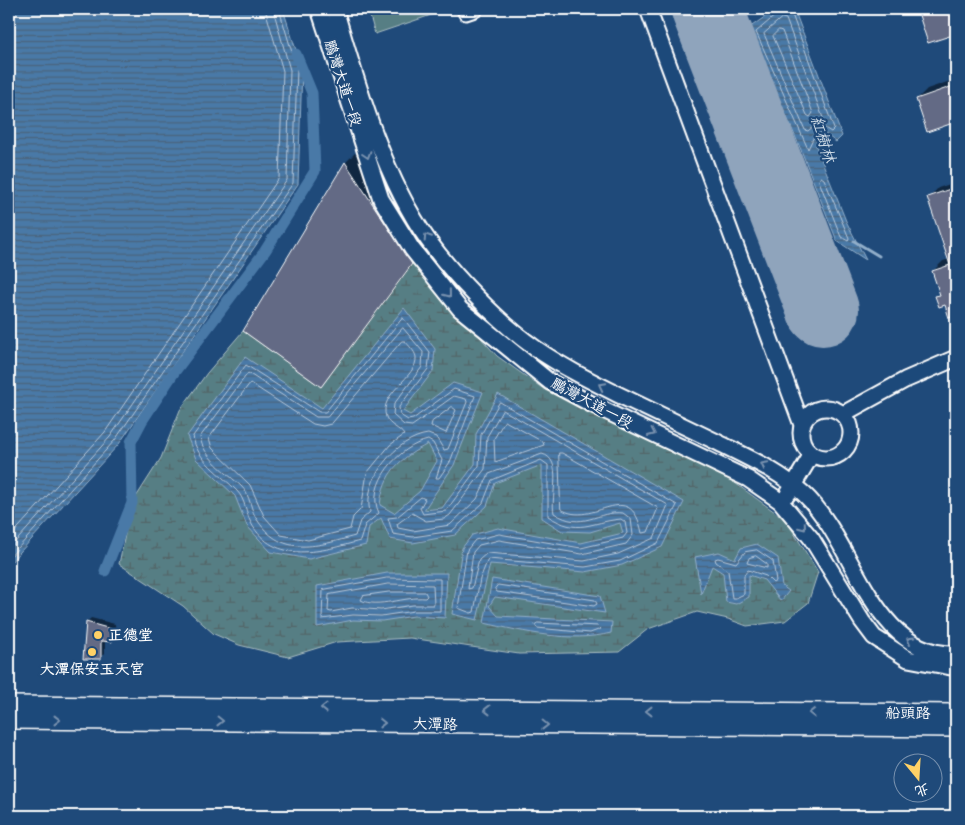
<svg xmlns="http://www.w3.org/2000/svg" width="965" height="825" font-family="'Playpen Sans','LXGW WenKai TC',sans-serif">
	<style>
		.green { fill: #577e84; stroke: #abbec2 }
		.wetland { fill: url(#wetland-marsh); stroke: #abbec2 }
		.water { fill: url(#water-rules); stroke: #92afca; fill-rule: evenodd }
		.shadow { fill: #0007 }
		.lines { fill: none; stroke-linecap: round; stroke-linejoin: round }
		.shore { stroke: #b7c9dc; stroke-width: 1 }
		.stream { stroke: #92afca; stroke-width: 3 }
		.canal { stroke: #4a79a7; stroke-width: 11 }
		.runway { stroke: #8fa4bc; stroke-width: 72 }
		.building { fill: #636b85; stroke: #fff }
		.minor-casing { stroke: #fff; stroke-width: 19 }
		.major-casing { stroke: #fff; stroke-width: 22 }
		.minor { stroke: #1f4a7a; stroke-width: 15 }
		.major { stroke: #1f4a7a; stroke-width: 19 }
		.oneway { stroke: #7992af }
		.poi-dot { fill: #ffd166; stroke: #1f4a7a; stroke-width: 2 }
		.labels { text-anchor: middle; stroke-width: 4.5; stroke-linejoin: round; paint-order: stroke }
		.street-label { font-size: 15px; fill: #fff; stroke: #1f4a7a }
		.poi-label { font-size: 15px; font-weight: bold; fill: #fff; stroke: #1f4a7a; text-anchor: start }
		.water-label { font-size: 16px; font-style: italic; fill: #d2dee9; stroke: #1f4a7a }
	</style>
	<defs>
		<pattern id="wetland-marsh" width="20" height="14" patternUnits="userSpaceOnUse" patternTransform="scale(1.25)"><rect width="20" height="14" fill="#577e84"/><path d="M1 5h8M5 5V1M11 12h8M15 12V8" fill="none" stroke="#526568"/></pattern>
		<pattern id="water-rules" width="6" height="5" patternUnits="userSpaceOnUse" patternTransform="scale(1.25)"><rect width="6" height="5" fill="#4a79a7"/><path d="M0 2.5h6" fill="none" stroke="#4b627a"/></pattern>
	</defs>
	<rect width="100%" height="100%" fill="#1f4a7a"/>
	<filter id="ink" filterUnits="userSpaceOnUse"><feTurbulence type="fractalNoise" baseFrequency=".02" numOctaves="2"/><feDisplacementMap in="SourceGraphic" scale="10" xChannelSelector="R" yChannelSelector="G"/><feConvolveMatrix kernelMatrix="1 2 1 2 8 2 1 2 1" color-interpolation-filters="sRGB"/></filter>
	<g filter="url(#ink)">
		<path class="green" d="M368 9H449L375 34Z"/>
		<path class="wetland" d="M413 262 497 356 545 390 728 478 786 520 818 572 808 603 785 621 747 626 728 619 697 612 648 629 619 652 519 654 410 638 337 642 288 657 239 645 214 634 183 606 119 564 131 505 161 458 180 410 207 373 243 331 321 387Z"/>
		<path class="water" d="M9 9H283L302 69 298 184 119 444 9 564Z
			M776 9H794L842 136 836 142 821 131 816 146 846 221 866 260 837 241 801 150 749 28Z
			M404 308 435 349 433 371 403 411 410 415 453 383 483 392 454 465 424 510 442 508 475 464 476 434 498 394 684 502 662 547 622 565 585 572 490 564 477 620 452 614 462 548 472 535 498 528 581 543 623 533 620 523 590 532 562 531 542 518V465L495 483 487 506 455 535 413 543 390 539 381 518 369 527 366 545 309 559 271 552 247 526 235 496 196 459 187 436 245 357 322 408ZM428 444 437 461 420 491 394 513 380 505C384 472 399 459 428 444Z
			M757 544 778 558 782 586 789 591 781 601 764 580 749 575V597L736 604 726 602 723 573 712 566 701 594 695 557 719 552 735 559 741 548Z
			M387 573H447L445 618 414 616 382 621 353 620 317 627V586Z
			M492 579 600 596 605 613 495 597 489 606 498 616 612 622 611 633C570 643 525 632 484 623Z"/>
		<path class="shadow" d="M918 9H956V33L928 42Z
			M956 79V120L928 131 917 99 927 89Z
			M355 153 421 253 330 375 321 385 244 330 346 162Z
			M956 182V314L950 316 945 303 937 297 941 293 933 271 943 261 950 259 929 198 938 188Z
			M91 618 115 624 116 636 112 641 105 640V653L100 658 87 622Z"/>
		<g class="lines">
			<path class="shore" d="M779 9 777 14 756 32 808 149 818 128 823 127 831 132 834 129 790 9
				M782 18 786 19 823 118 808 131 805 130 764 34Z
				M779 30 782 31 813 113 810 117 807 115 773 36Z
				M821 177 824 179 849 238 848 241 841 237 819 181Z
				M403 318 430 352 428 369 399 407 400 415 408 420 413 419 454 389 475 396 450 462 439 478H436L442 460 433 443 428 440C399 446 365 485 379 513L365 525 360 541C322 551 275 566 251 523 246 513 245 499 237 491 222 475 196 460 193 436L246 365 319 412H325Z
				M403 328 423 352 422 367 394 404 393 415 404 425 412 426 454 396 466 399 467 402 448 449 444 450 436 437 428 434C396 438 362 480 370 512L360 521 355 536C318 546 283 558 258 521 250 511 251 495 241 486 227 473 203 457 200 437L248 373 316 417H327Z
				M402 341H405C408 345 415 351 416 357 418 377 378 393 386 417 389 426 400 428 404 435L390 445 367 473 361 509 353 517 350 529 308 540 281 535 264 516 250 485 212 448 209 438 250 383 313 424 323 426 331 424Z
				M500 402 677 505 658 543 620 561 585 567 488 559 480 579 474 612 471 613 458 608 467 550 475 540 499 534 581 548 623 538 627 533 625 522 621 519C589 522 579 536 548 516V465L541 460 492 480 483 503 452 531 413 537 393 534 388 518 397 517 421 497 425 499 420 508 423 514 446 511 479 466 481 435Z
				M452 407 456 410 446 433 431 426 432 422Z
				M503 410 668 505 654 538 618 554 584 561 487 553 479 560 472 588 468 589 473 552 479 545 499 540 582 554 626 544 633 535 631 519 623 513C597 510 583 532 554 513 550 497 564 459 542 454L489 474 477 499 450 525 413 531 398 528 397 524 412 513 426 521 444 519 450 515 485 469 487 437Z
				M505 421 543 442 544 445 495 462 494 439Z
				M559 453H562L658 508 648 532 642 533C630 475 593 530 561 509Z
				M9 538 105 432 279 178 283 71 265 9
				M9 549 110 437 287 180 290 70 273 9
				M757 550 773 561 776 581 773 583 766 576 748 570 744 575V594L736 598H732L728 571 716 562 715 559 718 558 736 563 745 552Z
				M756 556 767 564V568L747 563 749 558Z
				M9 558 115 440 293 183 297 69 279 9
				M387 578 440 579V611H414L381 616 353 615 322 619 323 590Z
				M388 584 433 585 434 605H413L381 610 352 608 331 612 328 611 329 595Z
				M498 585 595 600 597 604 594 606 497 592 495 589Z
				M389 592H425L427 596 425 598C406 596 377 609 361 600L363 596Z
				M538 623 598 626 601 629 590 633 537 628 535 625Z"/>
			<path class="stream" d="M854 241 879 256"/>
			<path class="canal" d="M105 571 132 503 131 442 142 421 173 374 265 251 315 171 312 93 296 54"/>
			<path class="runway" d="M707 9 823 310"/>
		</g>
		<path class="building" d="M917 9H956V34L928 43Z
			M956 85V122L927 132 916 99Z
			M345 162 412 264 321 387 243 331Z
			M956 187V315L949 318 945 305 939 307 935 296 940 295 932 271 950 265 927 197Z
			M86 622 111 629 112 642 101 641V659H83Z"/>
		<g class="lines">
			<g class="minor-casing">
				<path id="minor" d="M319 9 381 199 412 249 460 309 550 382 593 405 748 479 780 501 811 538 862 621 874 637 908 659 956 668
					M335 9C357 83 383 177 428 240 454 276 498 322 535 348 561 366 589 380 617 394 651 410 685 427 719 443 749 458 779 471 804 494 855 541 872 657 956 654
					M648 9 802 425
					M466 12 475 9
					M801 433a25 25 0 1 1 50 0a25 25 0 1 1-50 0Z
					M843 414 905 380 956 358
					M788 494 812 454"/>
			</g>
			<g class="major-casing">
				<path id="major" d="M9 706 956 714
					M9 719 956 727"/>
			</g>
			<use href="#minor" class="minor"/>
			<use href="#major" class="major"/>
		</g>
		<defs><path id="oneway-chevron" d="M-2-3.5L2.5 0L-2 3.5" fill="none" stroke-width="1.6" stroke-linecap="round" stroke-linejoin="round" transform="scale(1.25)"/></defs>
		<g class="oneway">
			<use href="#oneway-chevron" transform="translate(367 155) rotate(72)"/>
			<use href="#oneway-chevron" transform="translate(427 237) rotate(-123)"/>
			<use href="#oneway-chevron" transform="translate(448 294) rotate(51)"/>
			<use href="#oneway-chevron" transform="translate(602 386) rotate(-153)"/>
			<use href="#oneway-chevron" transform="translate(652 433) rotate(25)"/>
			<use href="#oneway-chevron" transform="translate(764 465) rotate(-153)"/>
			<use href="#oneway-chevron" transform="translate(803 527) rotate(51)"/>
			<use href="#oneway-chevron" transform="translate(910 640) rotate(-150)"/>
			<use href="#oneway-chevron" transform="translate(324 708) rotate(-180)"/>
			<use href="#oneway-chevron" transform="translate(487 710) rotate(-180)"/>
			<use href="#oneway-chevron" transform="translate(649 711) rotate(-180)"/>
			<use href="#oneway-chevron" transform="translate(812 713) rotate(-180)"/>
			<use href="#oneway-chevron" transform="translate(57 720)"/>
			<use href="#oneway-chevron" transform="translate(220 721) rotate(1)"/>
			<use href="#oneway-chevron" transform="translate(382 723) rotate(1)"/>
			<use href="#oneway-chevron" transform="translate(545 725) rotate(1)"/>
		</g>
	</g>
	<g class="poi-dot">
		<circle cx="98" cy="635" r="5"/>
		<circle cx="92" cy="652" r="5"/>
	</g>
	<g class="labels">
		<g class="street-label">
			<text transform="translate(343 83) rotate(72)" y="5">鵬灣大道一段</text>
			<text transform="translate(592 403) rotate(28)" y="5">鵬灣大道一段</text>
			<text x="908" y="718">船頭路</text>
			<text transform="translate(435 724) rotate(1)" y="5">大潭路</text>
		</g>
		<g class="poi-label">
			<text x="108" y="640">正德堂</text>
			<text x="92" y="674" text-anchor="middle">大潭保安玉天宮</text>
		</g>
		<g class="water-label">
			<text transform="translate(824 139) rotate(73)" y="6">紅樹林</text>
		</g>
	</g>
	<rect width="965" height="825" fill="none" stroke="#1f4a7a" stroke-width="30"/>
	<rect x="15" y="15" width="935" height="795" fill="none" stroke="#fff" stroke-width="2" filter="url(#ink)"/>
	<g transform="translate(918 778) rotate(162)"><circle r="24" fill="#1f4a7a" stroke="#7992af"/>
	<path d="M0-4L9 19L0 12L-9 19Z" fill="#ffd166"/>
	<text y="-8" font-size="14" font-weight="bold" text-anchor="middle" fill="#ffffff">北</text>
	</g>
</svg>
